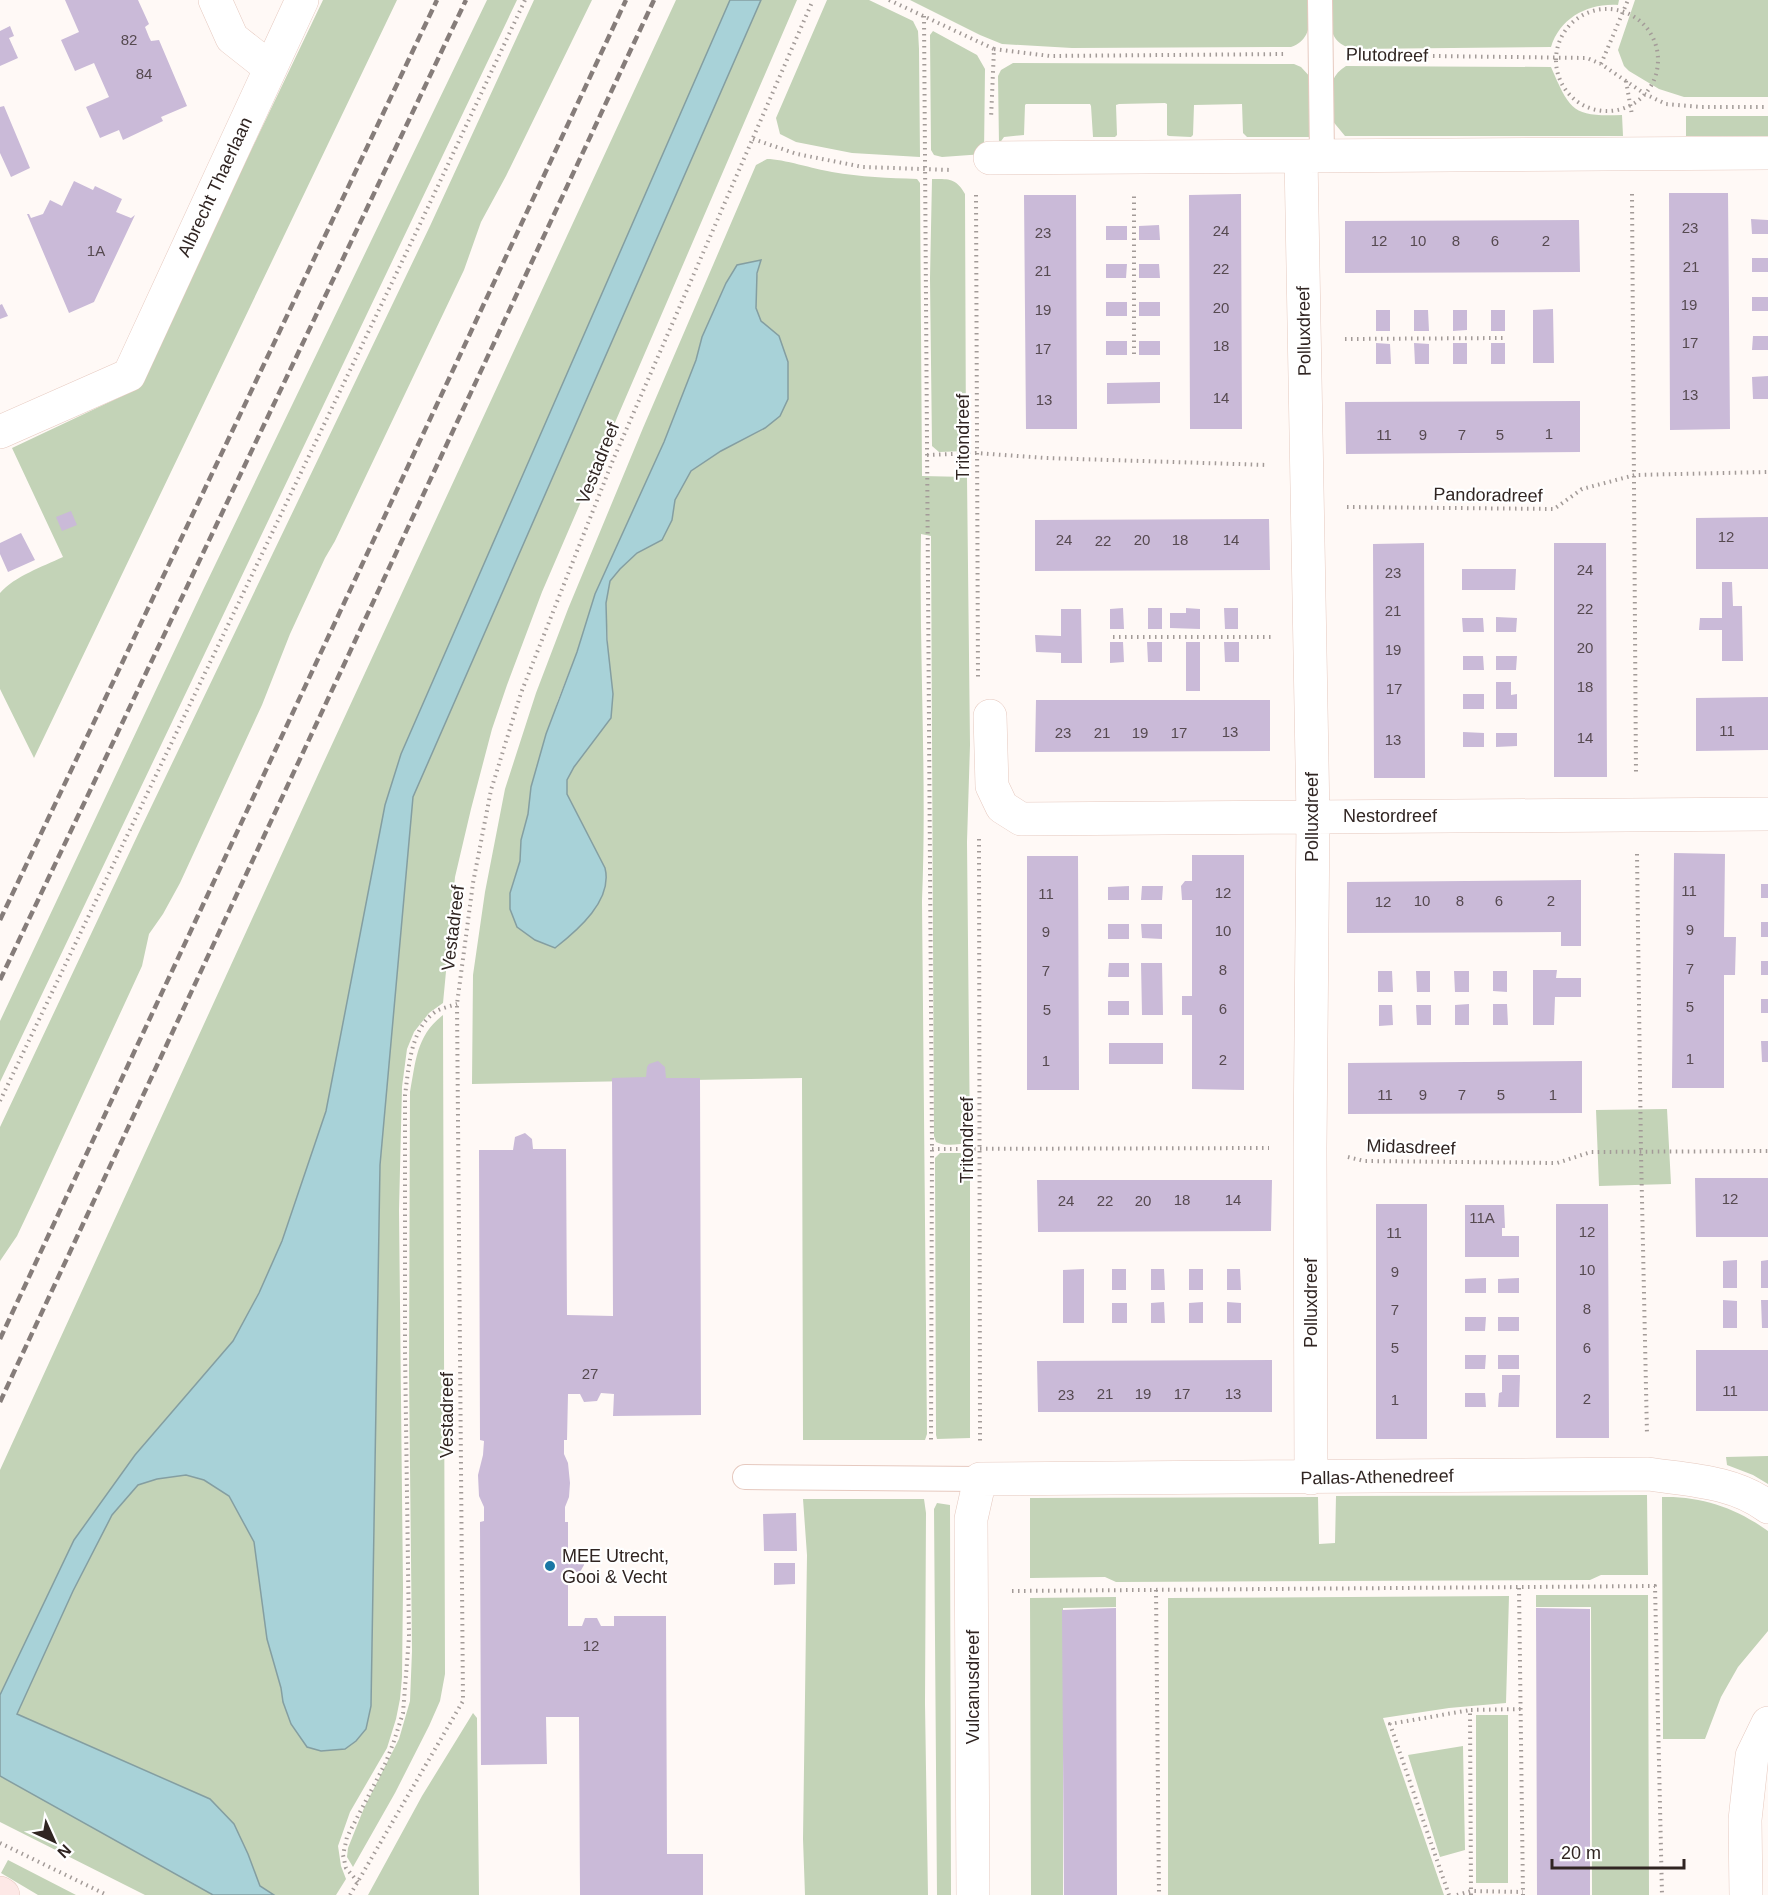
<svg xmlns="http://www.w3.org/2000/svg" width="1768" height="1895" font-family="Helvetica,sans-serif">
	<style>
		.green { fill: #c3d3b7; fill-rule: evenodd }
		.water { fill: #a8d2d8; stroke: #849ea1; stroke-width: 1.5 }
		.building { fill: #cabad8 }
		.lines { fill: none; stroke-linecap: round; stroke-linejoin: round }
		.lane-casing { stroke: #e6c9bf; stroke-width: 26 }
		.street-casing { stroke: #e6c9bf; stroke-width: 34 }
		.secondary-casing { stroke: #e6c9bf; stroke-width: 34 }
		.path { stroke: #a39b98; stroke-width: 4; stroke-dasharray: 1.5 4.5; stroke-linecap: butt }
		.lane { stroke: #fff; stroke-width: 24 }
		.street { stroke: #fff; stroke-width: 33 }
		.secondary { stroke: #fde8e6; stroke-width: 33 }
		.rail { stroke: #867d7a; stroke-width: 4.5; stroke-dasharray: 9 4.5; stroke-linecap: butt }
		.poi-dot { fill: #1976a4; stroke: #fff; stroke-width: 2 }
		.labels { text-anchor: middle; stroke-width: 4.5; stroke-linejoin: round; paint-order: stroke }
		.number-label { font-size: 15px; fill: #564a50 }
		.street-label { font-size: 18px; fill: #302522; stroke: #fff }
		.poi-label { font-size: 18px; fill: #302522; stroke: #fff; text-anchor: start }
	</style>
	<rect width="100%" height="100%" fill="#fff9f6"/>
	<path class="green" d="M323 0H397L34 758 0 689V593C15 576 42 567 63 557L12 448 137 389Z
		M487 0H517L0 1082V1021L203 590Z
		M534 0H592L506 176 481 222 464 270 335 541 325 558 290 634 262 705 180 883 163 914 149 934 142 966 35 1198 17 1236 0 1261V1127L141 828 430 226Z
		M676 0H797L542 592 507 685 492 729 471 809 455 877 443 1003 429 1013 414 1032 407 1049 402 1087 399 1210 403 1589 402 1677 400 1699 396 1719 387 1748 350 1812 338 1846 341 1866 346 1879 336 1895H274L260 1887 248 1854 210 1799 17 1714 73 1591 112 1515 138 1485 157 1479 186 1475 204 1480 229 1496 254 1542 267 1639 281 1688 283 1702 366 1729 371 1706 380 1165 412 799 367 903 326 1111 282 1241 259 1293 233 1341 135 1455 74 1540 0 1695V1470L322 766Z
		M827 0H869L913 21 918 31 919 49 920 157 852 153 796 142 780 134 776 118Z
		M910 0H1309C1310 19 1313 39 1291 47L1072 48 1002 44 980 35Z
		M1330 0H1619L1618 5C1588 3 1560 18 1551 47L1353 49C1326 42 1331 22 1330 0Z
		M1635 0H1768V97H1684L1659 89 1629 71 1624 66 1618 50Z
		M933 31 977 55 985 69 984 154 942 157 934 155 931 150 930 35Z
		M1013 63 1294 64 1301 67 1312 79 1311 137H1247L1243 133 1242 104 1194 105 1193 135 1191 137 1169 136 1167 135V104L1165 103 1119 104 1116 105 1117 135 1115 137H1093L1091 106 1090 104H1026L1025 105 1024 135 1004 137 999 144 998 76 1001 70Z
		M1346 66 1551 67C1570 111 1573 117 1622 115L1623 136H1345L1331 119C1331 97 1325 79 1346 66Z
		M1686 116H1768V136H1686Z
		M767 159C783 159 814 169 832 172 861 177 889 178 917 179L920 183 922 476 967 477 970 745 967 842 970 1143C960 1144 945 1147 936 1142L934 1136 931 536 921 534C919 656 927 779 922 901L927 1434 925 1440H803L802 1078 472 1084 473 975 485 892 505 789 536 693 568 609 643 428 756 165ZM760 261C756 278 752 304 760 320 764 328 772 332 779 336L765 428 721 451 691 471 675 500 672 520 662 539 637 553 620 569 610 581 606 603 611 718 574 767 567 780V794L605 868C612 900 578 930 555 948L510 909V893L520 861 521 840 528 814 531 787 558 700 577 652 595 594 664 442 696 360 702 337 726 283 737 265Z
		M932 179C949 179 956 178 965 194L966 451 939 452 932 446 930 278Z
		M443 1015 445 1674 440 1701 429 1726 395 1793 353 1867 347 1857 348 1848 364 1808 399 1739 410 1701 412 1651 409 1373 410 1092C416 1061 416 1036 443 1015Z
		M1667 1109 1671 1184 1599 1186 1596 1110Z
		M940 1153H970V1438L937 1439 936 1435 935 1158Z
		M1768 1456V1484L1753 1475 1727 1465 1726 1457Z
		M1647 1495 1648 1575H1601L1590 1580 1116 1582 1105 1577 1030 1578V1498L1318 1497 1319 1544 1335 1543 1336 1496Z
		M1662 1497C1702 1496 1736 1508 1768 1531V1631L1738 1667 1721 1697 1705 1739H1663Z
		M803 1499H924L926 1513 925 1704 928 1895H805L803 1839 807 1555Z
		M937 1503 950 1505 951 1895H937L934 1509Z
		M1536 1595H1648L1649 1895H1592L1591 1607H1536Z
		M1509 1596 1506 1703 1449 1708 1383 1718 1444 1895H1168V1598Z
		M1116 1597V1607L1063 1608V1895H1031L1030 1598Z
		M473 1713 477 1718 479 1895H368L422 1796Z
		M1476 1715H1508V1883H1476Z
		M1463 1746 1465 1850 1440 1857 1408 1755Z
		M0 1776 213 1895H145L0 1822Z
		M8 1860 76 1895H38L1 1873Z"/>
	<path class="water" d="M730 0H761L413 797 380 1165 371 1706 366 1729 356 1741 345 1749 321 1751 307 1747 291 1724 283 1702 281 1688 267 1639 254 1542 229 1496 204 1480 186 1475 157 1479 138 1485 112 1515 73 1591 17 1714 210 1799 234 1824 248 1854 260 1886 274 1895H213L0 1776V1695L74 1540 135 1455 233 1341 259 1293 282 1241 326 1111 385 805 401 754Z
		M761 260 757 273 756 308 761 321 779 336 788 362V399L780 416 765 428 721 451 691 471 675 500 672 520 662 540 637 553 620 569 610 581 606 603 607 640 613 694 611 718 574 767 567 780V794L605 868C613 900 578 930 555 948L535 940 517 927 510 909V893L520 861 521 840 528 814 531 787 546 734 577 652 595 594 664 442 696 360 702 337 726 283 737 265Z"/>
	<path class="building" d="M65 0H138L149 24 145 27 149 37 151 41 159 40 187 106 161 117 163 121 123 140 119 130 100 138 86 107 109 97 94 63 75 71 61 40 79 32Z
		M10 26 14 36 9 38 18 58 0 66V31Z
		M4 106 30 168 11 177 0 153V107Z
		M74 181 93 190 95 186 122 199 116 212 131 218 135 215 94 302 69 313 27 214H29L31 218 43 214 50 200 62 206Z
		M1669 193H1728L1730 429 1670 430Z
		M1241 194 1242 429H1190L1189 195Z
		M1024 195H1076L1077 429H1026Z
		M1751 219 1768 220V234H1752Z
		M1579 220 1580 272 1345 273V221Z
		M1159 225 1160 240H1139V226Z
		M1106 226H1127V240H1106Z
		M1752 258H1768V272H1752Z
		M1106 264H1127L1126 278H1106Z
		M1139 264H1159L1160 278H1139Z
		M1752 297H1768V311H1752Z
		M1106 302H1127V316H1106Z
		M1139 302H1160V316H1139Z
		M2 304 8 316 0 319V305Z
		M1553 309 1554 363H1533V310Z
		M1376 310H1390V331H1376Z
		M1414 310H1428L1429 331H1414Z
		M1453 310H1467V330L1453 331Z
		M1491 310H1505V331H1491Z
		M1753 336H1768V350H1752Z
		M1106 341H1127V355H1106Z
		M1139 341H1160V355H1139Z
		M1376 343 1390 344 1391 364H1376Z
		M1414 343 1429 344V364H1415Z
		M1453 343H1467V364H1453Z
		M1491 343H1505V364H1491Z
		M1768 376V399H1753L1752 377Z
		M1160 382V403L1107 404V383Z
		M1580 401V452L1346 454 1345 402Z
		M71 511 77 525 62 531 56 517Z
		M1768 517V569H1696V518Z
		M1269 519 1270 570 1035 571V520Z
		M21 533 35 560 8 572 0 554V543Z
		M1424 543 1425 778H1374L1373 544Z
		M1554 543H1606L1607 777H1554Z
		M1462 569H1516L1515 590H1462Z
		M1722 582H1732L1733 606H1742L1743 661H1722V630H1699L1700 618H1722Z
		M1123 608 1124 629H1110V609Z
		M1148 608H1162V629H1148Z
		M1186 608 1200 609V629L1170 628V613H1186Z
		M1224 608H1238V629H1225Z
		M1061 609H1081L1082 663H1061V653L1036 652 1035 635 1061 636Z
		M1496 617 1517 618 1516 632H1496Z
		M1462 618H1483L1484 632H1463Z
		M1110 642H1123L1124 662 1110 663Z
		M1147 642H1162V662H1148Z
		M1186 642H1200V691H1186Z
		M1224 642H1239V662H1225Z
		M1463 656H1483L1484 670H1463Z
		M1496 656H1517L1516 670H1496Z
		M1496 682H1511V695L1517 694V709H1496Z
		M1463 694H1484V709H1463Z
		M1768 697V750L1696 751V698Z
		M1036 700H1270V751L1035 752Z
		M1463 732 1484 733V747H1463Z
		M1496 733H1517V746L1496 747Z
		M1674 853 1725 854 1724 937H1736L1735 975H1724V1088H1672Z
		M1192 855H1244V1090L1192 1089V1015H1182V996H1192V900H1182L1181 886 1185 881H1192Z
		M1027 856H1078L1079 1090H1027Z
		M1581 880V946H1561V932L1347 933V882Z
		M1761 884H1768V898H1761Z
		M1129 886V900H1108V887Z
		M1142 886H1163L1162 900H1141Z
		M1761 922H1768V937H1761Z
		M1108 924H1129V939H1108Z
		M1141 924H1162V939L1142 938Z
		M1761 961H1768V975H1761Z
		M1109 963H1129V977H1108Z
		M1141 963H1162L1163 1015H1142Z
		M1533 970H1557L1556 978H1581V997H1555L1554 1025H1533Z
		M1378 971H1392L1393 992H1378Z
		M1416 971H1430V992H1417Z
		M1454 971H1469V992H1455Z
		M1493 971H1507V992L1493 991Z
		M1761 999H1768V1013H1761Z
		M1108 1001H1129V1015H1108Z
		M1469 1004V1025H1455V1005Z
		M1493 1004H1507L1508 1025H1493Z
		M1379 1005H1392L1393 1025 1379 1026Z
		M1416 1005H1431V1025H1417Z
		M1761 1041H1768V1062H1762Z
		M1109 1043H1163V1064H1109Z
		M658 1061 665 1067 666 1078H700L701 1415 613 1416 614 1394 601 1393 597 1401 584 1402 580 1394H568L567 1440H564V1454L568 1463 570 1483 569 1497 565 1507V1522H568V1555H573V1553L580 1555 584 1560V1565L580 1572H568V1626H582L585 1618H597L601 1626H614V1616H666L667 1854H703V1895H580L579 1717H546L547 1764 481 1765 480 1522 484 1521V1507L479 1496 478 1475 483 1455 484 1441 480 1440 479 1150H513L515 1137 525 1133 532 1139 533 1149H566L567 1315 613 1316 612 1078 646 1077 647 1067 649 1064Z
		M1582 1061V1113L1348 1114V1063Z
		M1695 1178H1768V1237H1696Z
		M1037 1180H1272L1271 1231 1038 1232Z
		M1376 1204H1427V1439H1376Z
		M1556 1204H1608L1609 1438H1556Z
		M1465 1205H1504L1505 1228H1502V1236H1519V1257H1465Z
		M1737 1260V1288H1723V1261Z
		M1768 1260V1288H1761V1261Z
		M1084 1269V1323H1063V1270Z
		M1112 1269H1126V1290H1112Z
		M1151 1269H1164L1165 1290H1151Z
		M1189 1269H1203V1290H1189Z
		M1227 1269H1240L1241 1290H1227Z
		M1486 1278V1293H1465V1279Z
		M1519 1278V1293H1498V1279Z
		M1723 1300 1737 1301V1328H1723Z
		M1761 1300H1768V1328H1762Z
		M1164 1302 1165 1323H1151V1303Z
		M1203 1302V1323H1189V1303Z
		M1227 1302 1241 1303V1323H1227Z
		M1112 1303H1127V1323H1112Z
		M1465 1317H1486L1485 1331H1465Z
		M1498 1317H1519V1331H1498Z
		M1696 1350H1768V1411H1696Z
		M1465 1355H1486L1485 1369H1465Z
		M1498 1355H1519V1369H1498Z
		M1272 1360V1412H1038L1037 1361Z
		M1502 1375H1520L1519 1407H1498L1499 1393 1502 1392Z
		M1465 1393H1485L1486 1407H1465Z
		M796 1513 797 1551H764L763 1514Z
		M774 1563H795V1584L774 1585Z
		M1116 1608 1117 1895H1064L1062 1610Z
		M1536 1608 1590 1609V1895H1537Z"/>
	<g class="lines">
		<g class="lane-casing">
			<path id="lane" d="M1320 0 1322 156
				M745 1477 980 1479"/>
		</g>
		<g class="street-casing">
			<path id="street" d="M215 0 232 38 270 68
				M1301 157 1313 817 1310 1148 1311 1478
				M990 158 1768 153
				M0 432 129 375 302 0
				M990 716 992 786 1002 807 1021 819 1768 814
				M973 1895 971 1519 980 1479 1648 1474C1689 1480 1734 1481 1768 1507
				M1746 1895 1745 1820 1752 1756 1768 1723"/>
		</g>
		<g class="secondary-casing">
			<path id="secondary" d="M0 1893 3 1895"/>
		</g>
		<path class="path" d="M889 0 994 49 991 119
			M1556 60a51 51 0 1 1 102 0a51 51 0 1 1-102 0Z
			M924 16 932 1149 931 1444
			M994 49 1050 56 1287 54
			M1355 55 1587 58 1601 64 1645 94 1666 104 1702 107H1768
			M1601 64 1628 0
			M1626 81 1632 115
			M753 139 797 154 863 167 952 170
			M1632 194 1636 775
			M976 195 978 679
			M1345 339 1503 338
			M1134 354V196
			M927 455 976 453 1046 458 1268 465
			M1347 507 1554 509 1582 489 1635 475 1768 472
			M1113 637H1271
			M979 839 980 1441
			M1637 854 1641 1153 1647 1435
			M0 1101 421 222 525 0
			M932 1149 1269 1148
			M1348 1157 1364 1161 1557 1163 1591 1152 1768 1151
			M1519 1588 1523 1895
			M1156 1590 1159 1895
			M1012 1591 1655 1586 1662 1895
			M0 1843 107 1895
			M358 1882 346 1868 343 1855 347 1837 386 1762 394 1741 403 1713 409 1637 405 1351V1095C409 1067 410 1030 435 1012 441 1008 451 1006 457 1004
			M350 1895 463 1701 457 1004 473 883 491 790 521 693 613 460 813 0
			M1449 1895 1390 1724 1470 1710
			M1457 1895 1471 1891 1523 1892
			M1471 1895 1470 1710 1521 1709"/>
		<use href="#lane" class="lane"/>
		<use href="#street" class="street"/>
		<use href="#secondary" class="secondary"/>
		<path class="rail" d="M0 920 437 0
			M0 980 466 0
			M0 1339 626 0
			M0 1402 654 0"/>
	</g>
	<circle class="poi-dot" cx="550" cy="1566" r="6"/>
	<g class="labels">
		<g class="number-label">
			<text x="129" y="45">82</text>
			<text x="144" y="79">84</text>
			<text x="1690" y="233">23</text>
			<text x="1221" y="236">24</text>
			<text x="1043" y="238">23</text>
			<text x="1379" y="246">12</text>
			<text x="1418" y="246">10</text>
			<text x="1456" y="246">8</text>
			<text x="1495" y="246">6</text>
			<text x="1546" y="246">2</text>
			<text x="96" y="256">1A</text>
			<text x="1691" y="272">21</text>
			<text x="1221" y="274">22</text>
			<text x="1043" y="276">21</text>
			<text x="1689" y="310">19</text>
			<text x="1221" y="313">20</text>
			<text x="1043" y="315">19</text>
			<text x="1690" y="348">17</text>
			<text x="1221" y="351">18</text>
			<text x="1043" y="354">17</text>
			<text x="1690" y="400">13</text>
			<text x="1221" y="403">14</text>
			<text x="1044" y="405">13</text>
			<text x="1549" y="439">1</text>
			<text x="1384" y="440">11</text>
			<text x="1423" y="440">9</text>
			<text x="1462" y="440">7</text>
			<text x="1500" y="440">5</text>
			<text x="1726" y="542">12</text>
			<text x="1064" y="545">24</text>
			<text x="1142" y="545">20</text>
			<text x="1180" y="545">18</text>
			<text x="1231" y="545">14</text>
			<text x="1103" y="546">22</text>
			<text x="1585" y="575">24</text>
			<text x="1393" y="578">23</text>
			<text x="1585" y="614">22</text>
			<text x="1393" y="616">21</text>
			<text x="1585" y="653">20</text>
			<text x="1393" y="655">19</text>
			<text x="1585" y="692">18</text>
			<text x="1394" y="694">17</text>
			<text x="1727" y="736">11</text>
			<text x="1230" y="737">13</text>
			<text x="1063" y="738">23</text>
			<text x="1102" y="738">21</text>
			<text x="1140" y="738">19</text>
			<text x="1179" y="738">17</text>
			<text x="1585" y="743">14</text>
			<text x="1393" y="745">13</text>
			<text x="1689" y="896">11</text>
			<text x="1223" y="898">12</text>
			<text x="1046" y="899">11</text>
			<text x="1422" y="906">10</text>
			<text x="1460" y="906">8</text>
			<text x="1499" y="906">6</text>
			<text x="1551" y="906">2</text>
			<text x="1383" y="907">12</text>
			<text x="1690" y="935">9</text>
			<text x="1223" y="936">10</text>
			<text x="1046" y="937">9</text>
			<text x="1690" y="974">7</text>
			<text x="1223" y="975">8</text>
			<text x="1046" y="976">7</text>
			<text x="1690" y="1012">5</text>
			<text x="1223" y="1014">6</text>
			<text x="1047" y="1015">5</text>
			<text x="1690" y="1064">1</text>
			<text x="1223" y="1065">2</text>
			<text x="1046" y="1066">1</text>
			<text x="1385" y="1100">11</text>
			<text x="1423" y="1100">9</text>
			<text x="1462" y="1100">7</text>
			<text x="1501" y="1100">5</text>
			<text x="1553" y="1100">1</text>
			<text x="1730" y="1204">12</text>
			<text x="1182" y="1205">18</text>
			<text x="1233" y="1205">14</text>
			<text x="1066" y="1206">24</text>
			<text x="1105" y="1206">22</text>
			<text x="1143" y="1206">20</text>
			<text x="1482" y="1223">11A</text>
			<text x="1587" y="1237">12</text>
			<text x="1394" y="1238">11</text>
			<text x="1587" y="1275">10</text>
			<text x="1395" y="1277">9</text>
			<text x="1587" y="1314">8</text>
			<text x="1395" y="1315">7</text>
			<text x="1395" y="1353">5</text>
			<text x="1587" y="1353">6</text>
			<text x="590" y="1379">27</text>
			<text x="1730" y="1396">11</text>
			<text x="1105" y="1399">21</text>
			<text x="1143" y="1399">19</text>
			<text x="1182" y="1399">17</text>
			<text x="1233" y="1399">13</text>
			<text x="1066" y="1400">23</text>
			<text x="1587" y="1404">2</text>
			<text x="1395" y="1405">1</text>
			<text x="591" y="1651">12</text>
		</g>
		<g class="street-label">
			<text transform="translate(1387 55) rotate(1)" y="6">Plutodreef</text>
			<text transform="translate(215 187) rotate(-65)" y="6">Albrecht Thaerlaan</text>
			<text transform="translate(1304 331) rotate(-91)" y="6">Polluxdreef</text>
			<text transform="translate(963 437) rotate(-90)" y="6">Tritondreef</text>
			<text transform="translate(598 463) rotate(-68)" y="6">Vestadreef</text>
			<text transform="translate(1488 495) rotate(1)" y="6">Pandoradreef</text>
			<text x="1390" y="822">Nestordreef</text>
			<text transform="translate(1312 817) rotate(-90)" y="6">Polluxdreef</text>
			<text transform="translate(453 928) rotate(-83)" y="6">Vestadreef</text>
			<text transform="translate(967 1140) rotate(-90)" y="6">Tritondreef</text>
			<text transform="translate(1411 1147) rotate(2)" y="6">Midasdreef</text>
			<text transform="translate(1311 1303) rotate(-90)" y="6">Polluxdreef</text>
			<text transform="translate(447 1415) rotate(-90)" y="6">Vestadreef</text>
			<text transform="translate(1377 1477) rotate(-1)" y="6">Pallas-Athenedreef</text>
			<text transform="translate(973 1687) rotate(-90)" y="6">Vulcanusdreef</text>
		</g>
		<g class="poi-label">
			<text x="562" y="1562">MEE Utrecht,<tspan x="562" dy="21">Gooi &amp; Vecht</tspan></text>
		</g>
	</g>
	<g transform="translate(54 1841) rotate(135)" stroke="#ffffff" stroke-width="4.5" paint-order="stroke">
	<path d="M0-4.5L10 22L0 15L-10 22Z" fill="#302522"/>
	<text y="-9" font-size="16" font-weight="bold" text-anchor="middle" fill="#302522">N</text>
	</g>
	<path d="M1552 1859v9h132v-9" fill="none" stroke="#302522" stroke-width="3"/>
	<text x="1561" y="1859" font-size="18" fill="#302522" stroke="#ffffff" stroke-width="4.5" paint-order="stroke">20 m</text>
</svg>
